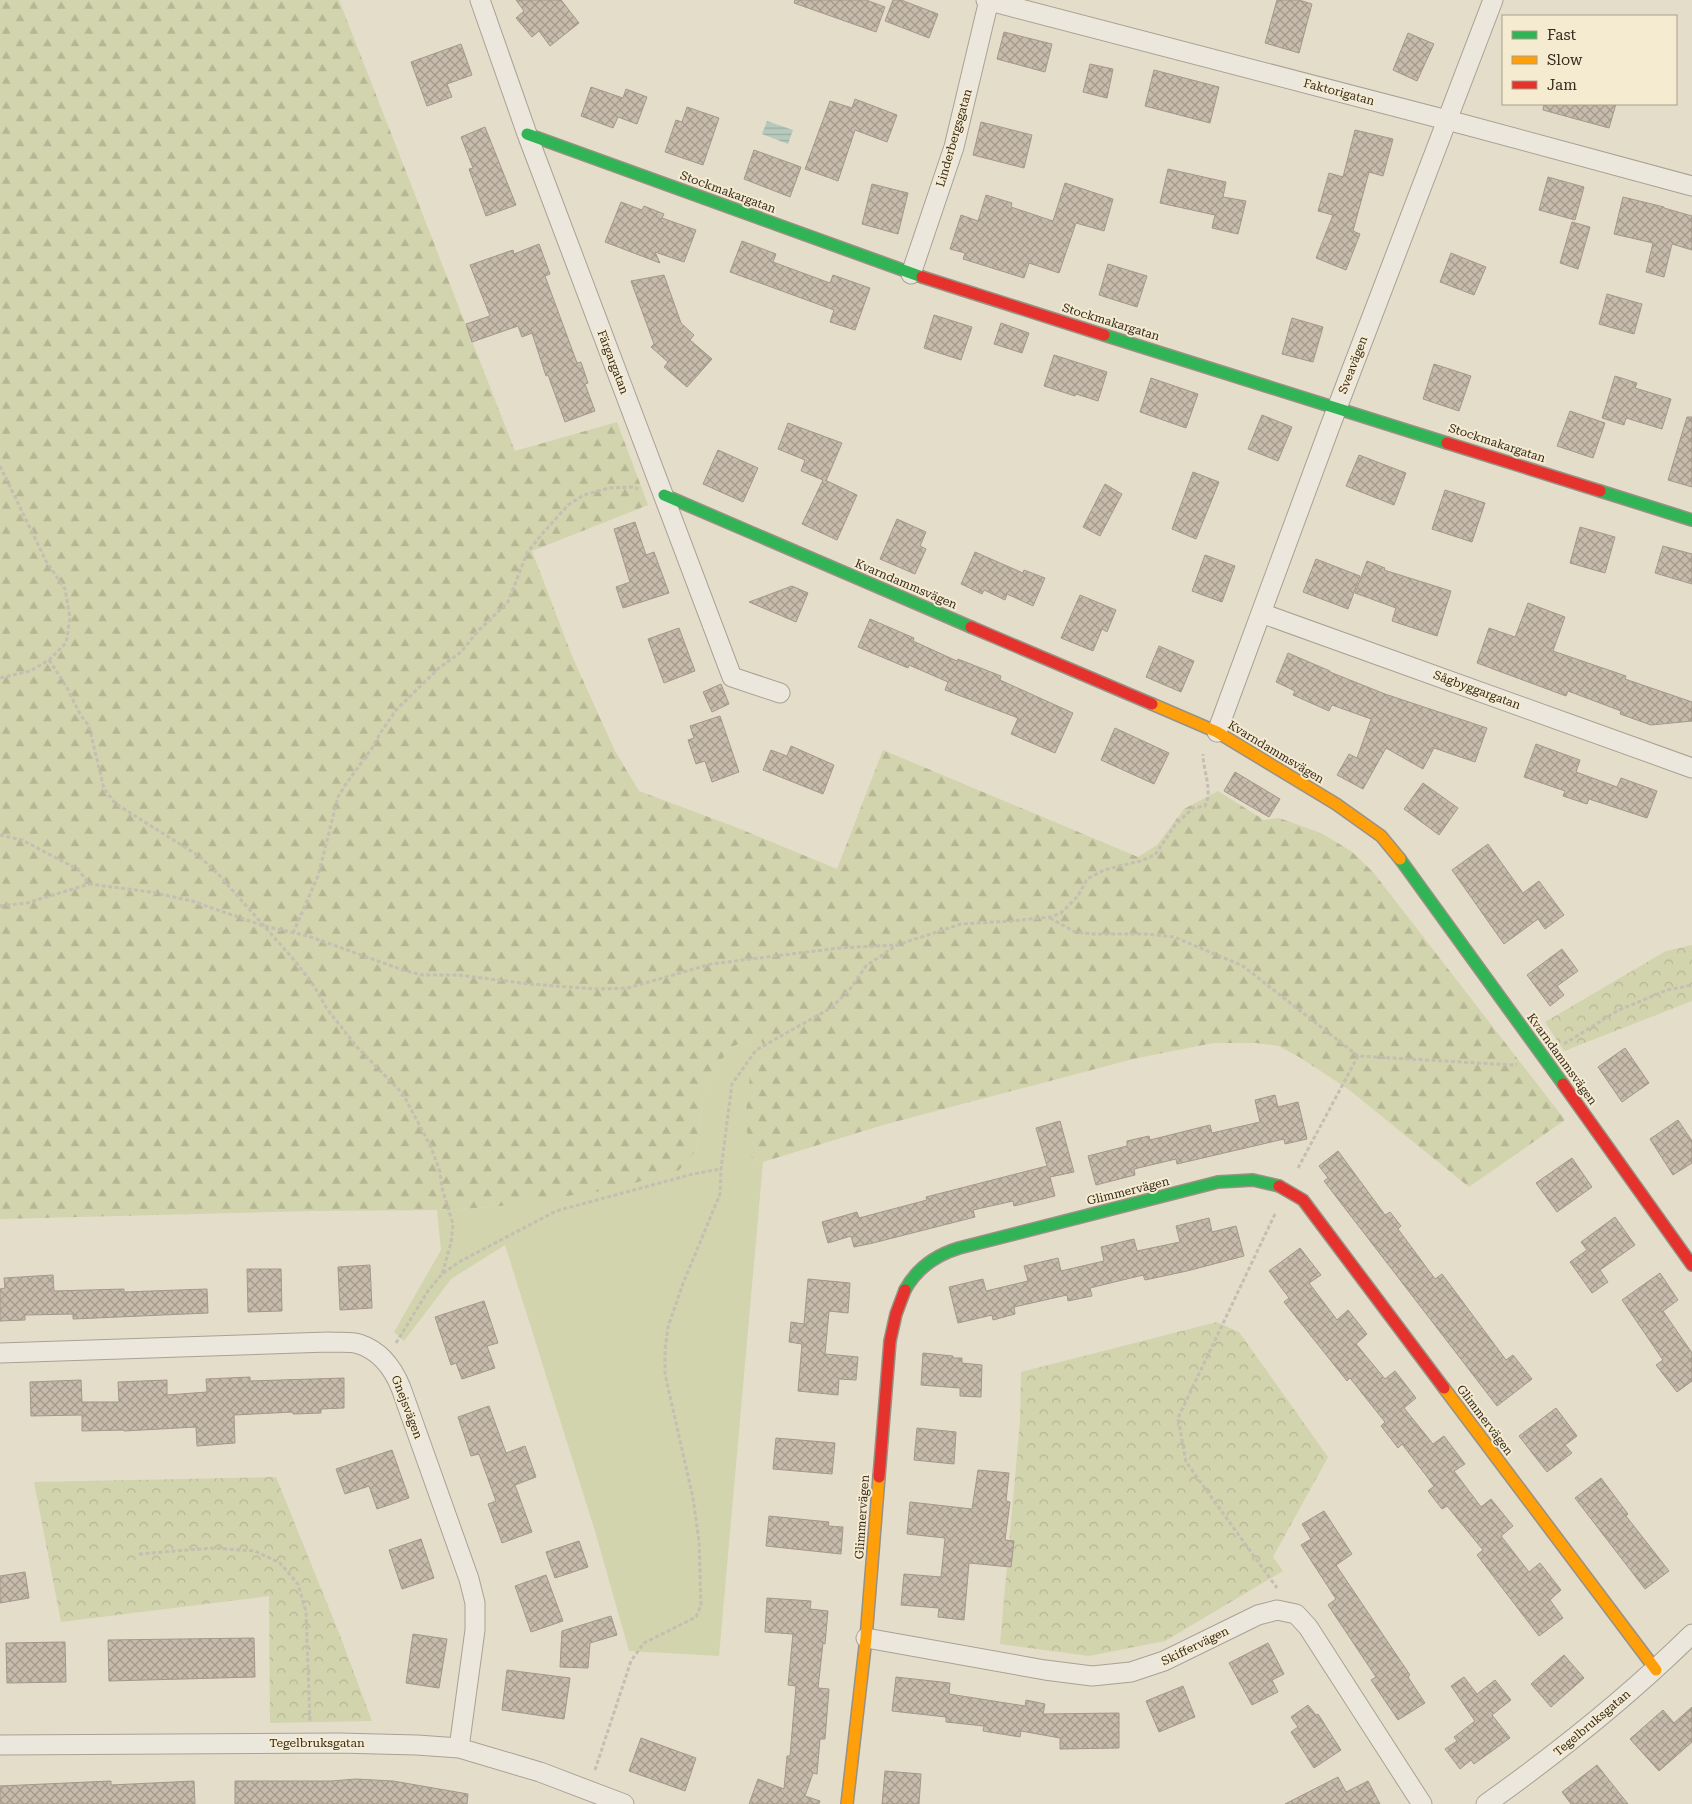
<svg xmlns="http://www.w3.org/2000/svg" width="1692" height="1804" font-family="'Roboto Serif',serif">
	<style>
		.green { fill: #d2d4ad }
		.forest { fill: url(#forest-firs) }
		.park { fill: url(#park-crowns) }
		.water { fill: url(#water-rules) }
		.building { fill: url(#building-cross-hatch); stroke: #a4988a }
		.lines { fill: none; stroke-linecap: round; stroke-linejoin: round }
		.street-casing { stroke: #a9a194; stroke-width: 21 }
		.fast-casing { stroke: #989184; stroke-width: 14 }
		.slow-casing { stroke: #989184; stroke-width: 14 }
		.jam-casing { stroke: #989184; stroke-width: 14 }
		.path { stroke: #c4beb3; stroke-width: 3; stroke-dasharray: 4 2.5; stroke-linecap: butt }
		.street { stroke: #ece7dc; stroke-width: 19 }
		.fast { stroke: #30b455; stroke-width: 11 }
		.slow { stroke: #ff9f0a; stroke-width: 11 }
		.jam { stroke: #e5322d; stroke-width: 11 }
		.labels { text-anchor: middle; stroke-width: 4; stroke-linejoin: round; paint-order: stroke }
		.street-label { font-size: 12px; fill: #362a1d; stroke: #f5ebd0 }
	</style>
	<defs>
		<pattern id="forest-firs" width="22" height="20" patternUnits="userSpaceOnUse" patternTransform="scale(1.25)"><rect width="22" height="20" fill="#d2d4ad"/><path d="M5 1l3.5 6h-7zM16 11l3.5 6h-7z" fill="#b5b694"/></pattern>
		<pattern id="park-crowns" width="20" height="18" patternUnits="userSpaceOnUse" patternTransform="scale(1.25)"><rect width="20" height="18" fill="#d2d4ad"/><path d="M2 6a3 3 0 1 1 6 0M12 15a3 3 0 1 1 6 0" fill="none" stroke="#b5b694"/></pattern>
		<pattern id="water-rules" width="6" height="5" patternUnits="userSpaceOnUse" patternTransform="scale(1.25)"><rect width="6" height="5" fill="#b6c9bd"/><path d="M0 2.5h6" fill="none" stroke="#9dada2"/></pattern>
		<pattern id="building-cross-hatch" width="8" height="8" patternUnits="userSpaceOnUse" patternTransform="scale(1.25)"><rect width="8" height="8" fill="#c7bbab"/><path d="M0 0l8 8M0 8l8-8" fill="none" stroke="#a2988b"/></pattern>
	</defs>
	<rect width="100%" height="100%" fill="#e4ddca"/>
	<path class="green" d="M758 1036 767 1050 750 1076 752 1158 763 1162 719 1656 629 1651 595 1531 505 1245 451 1279 404 1341 394 1332 441 1250 437 1210 493 1207 696 1150 704 1091 729 1048Z"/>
	<path class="forest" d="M0 0H339L515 451 617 422 648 505 532 551 572 656 615 751 639 791 738 828 837 869 883 750 1138 857 1157 845 1184 809 1218 791 1264 820 1279 818 1321 833 1351 851 1373 872 1565 1120 1469 1187 1348 1089 1299 1057 1279 1046 1256 1043H1213L1133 1059 883 1125 763 1162 752 1158 745 1120 750 1076 767 1050 758 1036 729 1048 704 1091 696 1150 679 1170 614 1189 493 1207 437 1210 313 1211 0 1219Z"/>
	<path class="park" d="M1692 945V1001L1564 1051 1545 1022 1666 951Z
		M1217 1322 1239 1332 1328 1457 1273 1557 1283 1571 1165 1641 1089 1656 1000 1644 1020 1422 1021 1372Z
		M276 1477 341 1638 372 1721 270 1723 269 1596 61 1622 34 1482Z"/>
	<path class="water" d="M767 121 793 130 788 144 762 134Z"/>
	<path class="building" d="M516 0H561L579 23 550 46 539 31 532 37 516 18 524 11Z
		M795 0H866L885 7 876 32 794 3Z
		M893 0H901L938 14 929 38 885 21Z
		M1277 0H1299L1312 4 1299 53 1265 43Z
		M1004 32 1052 44 1045 72 997 59Z
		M1408 33 1434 44 1417 81 1393 70Z
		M461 44 472 75 447 84 452 97 427 106 411 62Z
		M1090 64 1113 69 1107 98 1083 92Z
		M1154 70 1219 87 1210 123 1145 106Z
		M591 87 623 98 626 89 647 97 637 124 618 117 613 128 581 116Z
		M855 99 897 115 887 142 855 130 838 181 805 169 830 101 852 108Z
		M1544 104H1616L1609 128 1543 110Z
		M687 107 719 118 703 165 665 152 676 120 682 122Z
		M981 122 1032 135 1024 168 973 155Z
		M485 127 516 205 486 216 469 169 473 168 461 137Z
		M1355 130 1393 139 1383 176 1369 172 1353 231 1360 234 1346 270 1316 258 1333 215 1318 211 1329 173 1343 177Z
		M754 150 801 167 790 197 744 179Z
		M1168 169 1226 182 1223 197 1246 201 1238 234 1212 228 1215 215 1160 203Z
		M1548 177 1584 187 1575 220 1539 210Z
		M1065 183 1113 199 1104 231 1076 223 1059 273 1029 263 1024 278 963 259 965 253 950 249 961 215 978 221 986 195 1012 203 1011 207 1053 221Z
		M872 184 908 193 898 234 862 224Z
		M1623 197 1664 207V208L1692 216V250L1672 244 1664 277 1646 272 1653 243 1614 234Z
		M621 202 642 210 644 206 664 214 662 218 696 230 684 262 655 252 660 263 605 242Z
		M1572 222 1590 227 1578 269 1560 263Z
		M742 241 776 254 773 262 830 283 833 275 870 288 855 330 830 322 834 310 730 272Z
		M539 244 550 274 545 276 577 363 581 362 588 383 585 384 595 411 565 422 548 375 546 376 532 333 522 337 518 326 472 342 466 324 490 316 470 265 513 250 514 254Z
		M1451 253 1486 267 1474 295 1440 282Z
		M1108 264 1147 276 1137 307 1099 295Z
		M664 275 681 323 694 335 690 340 712 359 687 387 664 367 668 362 651 347 654 344 631 281Z
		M1607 294 1642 304 1634 334 1599 324Z
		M934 315 972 327 961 360 924 348Z
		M1292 318 1323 327 1313 362 1282 354Z
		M1001 323 1029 333 1022 353 994 344Z
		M1054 355 1107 372 1098 401 1076 394 1075 396 1044 386Z
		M1434 364 1471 376 1459 411 1423 399Z
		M1615 376 1637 383 1635 388 1671 399 1662 429 1626 418 1624 425 1602 418Z
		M1151 378 1198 394 1186 428 1140 412Z
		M1570 411 1605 423 1593 458 1557 446Z
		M1262 415 1292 427 1278 461 1248 449Z
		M1687 417H1692V487L1668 480Z
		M788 423 842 443 826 481 825 480 857 495 837 540 802 524 823 480 801 471 805 460 778 449Z
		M718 450 758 468 743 502 703 484Z
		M1359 455 1406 473 1394 505 1346 486Z
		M1193 472 1219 482 1196 539 1172 529Z
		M1105 484 1122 494 1100 536 1083 527Z
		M1445 490 1485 503 1472 542 1432 529Z
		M897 519 926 532 920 546 926 549 915 574 880 559Z
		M635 522 646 555 654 552 669 593 623 608 616 587 630 582 614 529Z
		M1580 527 1615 537 1605 573 1570 563Z
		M1663 546 1692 554V584L1655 573Z
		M975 552 1023 573 1024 570 1045 578 1033 606 1007 594 1005 600 984 590 982 594 961 584Z
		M1205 555 1235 566 1222 602 1192 591Z
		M1316 559 1360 576 1348 609 1303 592Z
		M1367 561 1385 568 1384 570 1451 591 1437 636 1392 621 1396 608 1355 593Z
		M792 586 808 593 796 622 749 602Z
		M1080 595 1116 610 1107 632 1102 629 1093 651 1061 638Z
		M1528 603 1565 617 1553 651 1626 676 1625 679 1692 702V721L1651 725 1620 714 1621 711 1568 691 1566 696 1477 663 1489 628 1515 637Z
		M870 619 914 638 913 641 957 661 958 659 1001 676 1000 680 1073 713 1055 753 1011 734 1018 718 945 690 948 682 909 665 908 668 858 647Z
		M679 628 695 671 664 683 648 639Z
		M1159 646 1194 661 1181 692 1146 677Z
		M1288 653 1330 671V672L1385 694 1487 728 1475 762 1434 748 1423 769 1386 748 1363 789 1337 775 1349 754 1357 758 1371 719 1332 705 1329 711 1293 695 1295 691 1276 682Z
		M721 684 729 704 712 712 703 692Z
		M720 716 739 772 712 782 705 761 696 764 688 740 694 738 690 726Z
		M1115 728 1169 753 1154 784 1101 760Z
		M1536 744 1580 760 1576 772 1617 787 1621 778 1657 791 1647 818 1589 799 1587 804 1563 796 1565 791 1524 777Z
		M791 746 834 765 823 794 763 770 771 750 787 756Z
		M1235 772 1280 799 1269 817 1224 791Z
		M1423 783 1458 808 1439 835 1404 809Z
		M1488 844 1523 893 1539 881 1564 915 1545 929 1538 919 1504 944 1452 870Z
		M1562 949 1578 971 1557 986 1564 995 1550 1006 1527 975Z
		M1625 1048 1649 1083 1622 1102 1598 1067Z
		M1275 1095 1278 1107 1298 1102 1307 1139 1285 1144 1284 1139 1177 1164 1176 1159 1134 1169 1135 1175 1096 1185 1088 1156 1127 1146V1141L1149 1136 1150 1140 1210 1125 1212 1133 1260 1122 1255 1100Z
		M1678 1120 1692 1141V1163L1673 1175 1650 1139Z
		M1060 1121 1074 1172 1050 1177 1055 1196 1014 1206 1013 1201 973 1210 975 1217 873 1243 854 1247 851 1236 828 1243 822 1222 857 1212 859 1218 927 1200 926 1197 1047 1166 1036 1128Z
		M1338 1151 1385 1215 1390 1212 1401 1226 1398 1229 1435 1279 1442 1274 1506 1360 1513 1355 1532 1379 1497 1406 1324 1181 1328 1178 1319 1166Z
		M1572 1158 1592 1187 1557 1212 1536 1183Z
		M1615 1217 1635 1245 1600 1270 1608 1282 1592 1293 1570 1262 1587 1250 1581 1242Z
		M1209 1218 1212 1232 1236 1226 1244 1256 1187 1271 1145 1280 1143 1275 1090 1288 1092 1296 1068 1301 1067 1295 1014 1307 1015 1314 993 1320 992 1315 958 1323 949 1287 983 1279 986 1291 1028 1281 1024 1266 1058 1258 1061 1271 1104 1261 1101 1247 1134 1239 1137 1251 1180 1242 1176 1226Z
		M1300 1248 1321 1275 1309 1283 1337 1320 1348 1310 1367 1334 1356 1344 1385 1379 1395 1371 1416 1398 1404 1408 1433 1444 1444 1436 1465 1464 1454 1471 1481 1507 1491 1499 1513 1526 1501 1536 1529 1572 1540 1563 1561 1590 1550 1600 1563 1618 1539 1636 1477 1555 1483 1550 1447 1506 1442 1509 1428 1491 1434 1486 1402 1444 1398 1448 1381 1426 1385 1422 1350 1378 1347 1381 1284 1302 1289 1298 1269 1271Z
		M370 1265 372 1308 340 1310 338 1267Z
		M247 1269H281L282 1311 248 1312Z
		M1660 1273 1678 1300 1663 1311 1692 1353V1381L1677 1392 1656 1365 1663 1360 1622 1300Z
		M53 1275 54 1291 124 1289V1292L207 1289 208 1313 73 1319V1314L25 1315V1320L0 1321V1289L5 1288 4 1278Z
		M808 1279 850 1283 848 1313 829 1311 825 1354 858 1357 856 1380 839 1379 838 1395 798 1391 802 1344 789 1342 791 1322 804 1324Z
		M484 1301 498 1343 487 1346 495 1368 462 1379 456 1363 451 1365 435 1317Z
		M923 1353 953 1356V1358H962V1363L982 1365 981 1397 960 1396V1388L921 1385Z
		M250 1377V1381L344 1378V1408L321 1409V1413L293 1414V1412L234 1415 235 1443 197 1446 196 1427 124 1431V1430L82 1431V1415L31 1416 30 1382 81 1380 82 1402H119L118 1382 167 1380V1395L207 1392 206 1379Z
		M489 1406 506 1453 525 1446 536 1477 515 1485 532 1532 502 1543 488 1504 496 1501 479 1454 471 1456 458 1417Z
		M1556 1408 1577 1436 1565 1445 1572 1453 1547 1472 1519 1436Z
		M917 1428 956 1432 954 1464 914 1460Z
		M776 1438 835 1443 832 1474 773 1469Z
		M392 1450 409 1498 377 1509 369 1486 345 1494 336 1469Z
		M978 1470 1009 1473 1006 1501 1010 1502 1005 1540 1014 1541 1011 1567 969 1563 964 1620 938 1617 939 1608 901 1605 904 1574 941 1577 945 1538 907 1534 910 1502 972 1509Z
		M1601 1478 1628 1514 1626 1516 1669 1571 1645 1589 1575 1498Z
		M1324 1511 1352 1554 1336 1565 1410 1675 1408 1677 1425 1703 1398 1720 1371 1680 1376 1677 1328 1605 1336 1599 1301 1545 1311 1539 1302 1524Z
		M769 1516 829 1522 828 1526 843 1527 841 1554 766 1546Z
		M421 1539 434 1578 402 1589 389 1550Z
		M579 1541 588 1567 555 1578 546 1552Z
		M25 1572 29 1598 0 1603V1576Z
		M546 1575 563 1621 531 1632 515 1586Z
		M767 1598 811 1601 810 1609 828 1611 825 1644 823 1643 818 1688 829 1689 825 1739H820L817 1774 813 1773 805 1796 820 1801 819 1804H749L758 1779 784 1789 787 1756H790L796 1686 788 1685 793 1634 765 1632Z
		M611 1616 617 1635 590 1643 588 1668 560 1667 562 1631Z
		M413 1634 447 1639 439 1688 406 1683Z
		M254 1638 255 1677 109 1681 108 1640Z
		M65 1642 66 1682 7 1683 6 1643Z
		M1268 1643 1284 1674 1272 1680 1278 1692 1252 1705 1229 1663Z
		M1564 1655 1584 1678 1551 1707 1531 1684Z
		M507 1670 570 1678 564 1719 502 1710Z
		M896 1677 950 1683 949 1694 1025 1706 1026 1700 1045 1704 1043 1714 1119 1713V1748L1060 1749V1738L1021 1731 1020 1737 983 1731 984 1726 946 1722V1717L892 1711Z
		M1464 1677 1477 1694 1495 1680 1511 1700 1492 1715 1510 1738 1474 1764 1471 1760 1460 1769 1445 1749 1457 1741 1454 1737 1475 1721 1451 1686Z
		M1183 1686 1195 1717 1159 1732 1146 1701Z
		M1308 1705 1316 1715 1318 1714 1341 1750 1314 1768 1291 1732 1298 1727 1291 1717Z
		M1692 1707V1742L1659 1771 1630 1739 1663 1710 1674 1723Z
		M641 1738 696 1758 685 1791 629 1771Z
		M1597 1765 1628 1804H1571L1562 1792Z
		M885 1771 921 1774 919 1804H882Z
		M1338 1777 1346 1792 1368 1781 1380 1804H1285Z
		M356 1779 393 1781 468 1794 467 1804H235V1781H331Z
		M111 1781V1785L194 1781 195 1804H0V1786Z"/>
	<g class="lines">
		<g class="street-casing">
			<path id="street" d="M480 0 527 134 732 677 780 693
				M986 0 1466 125 1692 186
				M911 274 954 147 989 0
				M1261 613 1692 768
				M1217 732 1329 429 1493 0
				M0 1353 328 1342C338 1343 350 1341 359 1344 381 1351 393 1368 401 1388L469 1579 475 1603V1630L459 1748
				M866 1638 1045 1670 1092 1676 1131 1672 1164 1661 1258 1615 1277 1610 1296 1614 1308 1627 1422 1804
				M0 1745 339 1743 417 1745 459 1748 540 1772 624 1804
				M1486 1804C1559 1752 1628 1697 1692 1634"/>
		</g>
		<g class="fast-casing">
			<path id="fast" d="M527 134 922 277
				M1104 335 1447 443
				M1600 491 1692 520
				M664 495 971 627
				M1400 859 1563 1084
				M905 1290C917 1268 936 1255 959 1248L1218 1182 1253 1180 1279 1186"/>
		</g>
		<g class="slow-casing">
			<path id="slow" d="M1152 704 1217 732 1336 804 1381 836 1400 859
				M1444 1388 1656 1670
				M847 1804 866 1638 879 1477"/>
		</g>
		<g class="jam-casing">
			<path id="jam" d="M922 277 1104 335
				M1447 443 1600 491
				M971 627 1152 704
				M1563 1084 1692 1265
				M1279 1186 1303 1200 1444 1388
				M879 1477 890 1341 896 1314 905 1290"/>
		</g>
		<path class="path" d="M0 466 46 561 65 589 70 618 66 643 49 660 30 671 0 678
			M49 660 66 686 80 714 89 726 104 789 116 804 199 856 220 876 295 961 314 986 327 1009 357 1047 403 1094 431 1147 440 1172 442 1188 453 1224 451 1243 442 1274
			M0 835 22 840 79 870 89 884 151 892 192 901 264 926 308 936 403 970 422 975H459L529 984 597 989 628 988 711 964 839 948 896 945
			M0 906 27 903 89 884
			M1050 918 1075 932 1093 934H1147L1174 937 1243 966 1358 1056 1512 1065 1517 1064
			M293 933 318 876 338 797 346 784 372 748 381 732 396 710 439 668 461 652 477 632 508 602 527 553 542 534 568 505 584 495 609 488 632 487 638 489
			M1564 1044 1617 1011 1667 990 1692 985
			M1298 1168 1358 1056
			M1275 1214 1178 1418 1186 1462 1277 1588
			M396 1343 428 1291 442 1274 459 1262 556 1211 693 1174 721 1169
			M139 1554 212 1548 255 1551 280 1563 298 1584 306 1612 310 1722
			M595 1770 631 1661 644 1643 696 1617 701 1605 699 1541 693 1498 665 1374V1350L668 1327 682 1286 720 1194 721 1169 732 1084 756 1050 831 1008 850 989 866 966 897 945 961 924 1012 921 1050 917 1061 913 1078 896 1087 879 1104 870 1140 861 1155 855 1175 825 1193 808 1205 806C1213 790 1203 771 1203 754"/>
		<use href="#street" class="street"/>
		<use href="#fast" class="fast"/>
		<use href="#slow" class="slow"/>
		<use href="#jam" class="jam"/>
	</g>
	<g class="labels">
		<g class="street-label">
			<text transform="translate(1339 92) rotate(15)" y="4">Faktorigatan</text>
			<text transform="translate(954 138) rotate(-74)" y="4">Linderbergsgatan</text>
			<text transform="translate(728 192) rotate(20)" y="4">Stockmakargatan</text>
			<text transform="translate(1111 322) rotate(17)" y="4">Stockmakargatan</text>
			<text transform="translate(613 362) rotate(69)" y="4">Färgargatan</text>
			<text transform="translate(1353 365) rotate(-69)" y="4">Sveavägen</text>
			<text transform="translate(1497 443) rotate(18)" y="4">Stockmakargatan</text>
			<text transform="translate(906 584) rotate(23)" y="4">Kvarndammsvägen</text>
			<text transform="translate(1477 690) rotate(20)" y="4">Sågbyggargatan</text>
			<text transform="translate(1276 752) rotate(31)" y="4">Kvarndammsvägen</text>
			<text transform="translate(1562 1059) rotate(54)" y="4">Kvarndammsvägen</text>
			<text transform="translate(1128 1191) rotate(-14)" y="4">Glimmervägen</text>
			<text transform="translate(407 1407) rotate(69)" y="4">Gnejsvägen</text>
			<text transform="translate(1485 1420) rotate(53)" y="4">Glimmervägen</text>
			<text transform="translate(862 1517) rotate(-86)" y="4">Glimmervägen</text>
			<text transform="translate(1195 1646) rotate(-26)" y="4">Skiffervägen</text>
			<text transform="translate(1592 1723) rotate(-40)" y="4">Tegelbruksgatan</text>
			<text x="317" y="1747">Tegelbruksgatan</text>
		</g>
	</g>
	<rect x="1502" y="15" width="175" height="90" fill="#f5ebd0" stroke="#a99e88"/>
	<rect x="1512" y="31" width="25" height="8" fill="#30b455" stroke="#a99e88"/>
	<text x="1547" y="40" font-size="15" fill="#362a1d">Fast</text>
	<rect x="1512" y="56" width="25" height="8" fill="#ff9f0a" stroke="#a99e88"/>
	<text x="1547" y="65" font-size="15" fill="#362a1d">Slow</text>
	<rect x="1512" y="81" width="25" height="8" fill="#e5322d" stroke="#a99e88"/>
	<text x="1547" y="90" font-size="15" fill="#362a1d">Jam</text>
</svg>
